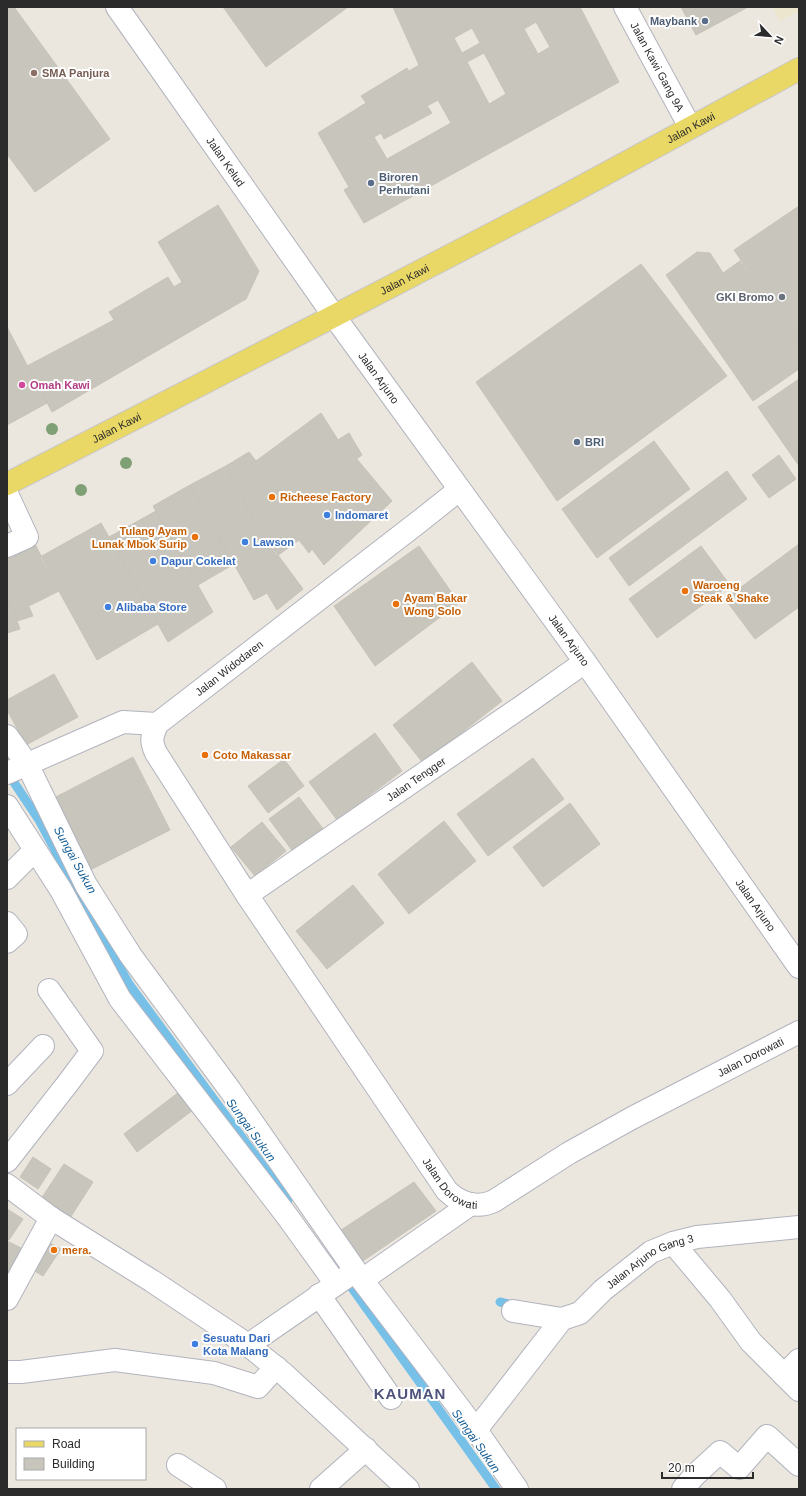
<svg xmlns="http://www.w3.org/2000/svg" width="806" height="1496" font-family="Arial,sans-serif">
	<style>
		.education { fill: #ede6ce }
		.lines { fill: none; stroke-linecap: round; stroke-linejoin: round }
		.stream { stroke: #77c0e8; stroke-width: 9 }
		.building { fill: #c8c5bc; stroke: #c7c3b8; fill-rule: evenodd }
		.minor-casing { stroke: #b1b3be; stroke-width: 24 }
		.major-casing { stroke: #c8c8c8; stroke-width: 24 }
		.minor { stroke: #fff; stroke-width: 22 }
		.major { stroke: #e9d766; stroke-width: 22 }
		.tree { fill: #7fa074 }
		.service-dot { fill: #5c6f8a; stroke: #fff; stroke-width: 1.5 }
		.education-dot { fill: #8d6e63; stroke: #fff; stroke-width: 1.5 }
		.worship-dot { fill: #6b7280; stroke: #fff; stroke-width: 1.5 }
		.hotel-dot { fill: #d1479c; stroke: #fff; stroke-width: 1.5 }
		.food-dot { fill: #e8710a; stroke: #fff; stroke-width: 1.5 }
		.shop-dot { fill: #3f7fe0; stroke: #fff; stroke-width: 1.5 }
		.labels { text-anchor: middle; stroke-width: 4; stroke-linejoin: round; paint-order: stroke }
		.service-label { font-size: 11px; font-weight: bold; fill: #4e5e75; stroke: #fff; text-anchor: start }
		.street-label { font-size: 11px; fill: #2b2b2b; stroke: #fff }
		.education-label { font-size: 11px; font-weight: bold; fill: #785e54; stroke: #fff; text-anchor: start }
		.worship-label { font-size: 11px; font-weight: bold; fill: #5b616d; stroke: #fff; text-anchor: end }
		.hotel-label { font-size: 11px; font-weight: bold; fill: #b23c85; stroke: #fff; text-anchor: start }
		.food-label { font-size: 11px; font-weight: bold; fill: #c56008; stroke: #fff; text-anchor: start }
		.shop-label { font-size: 11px; font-weight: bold; fill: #366cbe; stroke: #fff; text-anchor: start }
		.water-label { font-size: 12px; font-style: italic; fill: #155d95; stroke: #fff }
		.district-label { font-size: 15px; font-weight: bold; letter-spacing: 1px; fill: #4e517a; stroke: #fff }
	</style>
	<rect width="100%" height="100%" fill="#ece7de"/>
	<path class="education" d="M772 7H799V11L780 21Z"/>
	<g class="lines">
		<path class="stream" d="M7 772 39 820 81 899 129 984 288 1200
			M344 1277 496 1489
			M500 1302 517 1306"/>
	</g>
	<path class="building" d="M7 7H14L110 139 35 192 7 154Z
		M223 7H348L266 67Z
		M393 7H580L619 82 364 223 344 190 349 187 318 133 366 103 361 96 407 68 409 71 419 65ZM536 22 550 47 538 54 524 29ZM472 28 480 43 462 53 454 38ZM484 53 506 94 489 104 467 62ZM438 100 451 123 387 159 374 137 381 133 384 139 432 113 427 106Z
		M681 7H748L696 35Z
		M218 205 259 271 246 299 52 412 27 366 114 320 109 312 168 277 174 287 182 282 158 242Z
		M799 206V334L793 338 734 250Z
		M697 252 710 253 723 273 740 261 793 338 799 334V369L753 401 666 275Z
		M641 264 727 376 557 501 476 382Z
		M7 327 47 403 7 425Z
		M799 379V466L758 407Z
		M321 413 338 440 349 433 362 455 258 528 226 466 249 452 256 461Z
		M654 441 690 489 597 558 562 509Z
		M779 455 796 479 769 498 752 475Z
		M356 458 392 501 324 565 312 549 309 553 299 540 277 556 258 528Z
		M226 466 258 528 303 589 277 610 267 593 254 600 190 485Z
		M727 471 747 499 629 586 609 558Z
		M190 485 234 564 198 585 153 506Z
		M156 511 213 612 168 642 109 537Z
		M101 523 158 624 97 660 40 557Z
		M35 544 59 591 29 606 8 557Z
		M799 544V607L755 639 725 599Z
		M419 546 459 603 375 666 334 606Z
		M701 546 730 585 657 638 629 599Z
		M7 557 33 616 17 621 7 595Z
		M7 595 20 629 7 633Z
		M472 662 502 701 423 763 393 725Z
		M54 674 78 717 26 745 7 710V700Z
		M375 733 402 771 337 820 309 782Z
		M133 757 170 830 86 872 50 800Z
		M533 758 564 799 488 856 457 814Z
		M284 759 304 786 268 813 248 786Z
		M299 797 324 830 294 853 269 819Z
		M570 803 600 844 543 887 513 847Z
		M444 821 476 861 409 914 378 874Z
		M262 822 286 851 255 876 231 847Z
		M353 885 384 923 327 969 296 931Z
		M179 1092 193 1110 137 1152 124 1134Z
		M33 1157 51 1169 38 1189 20 1177Z
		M64 1164 93 1182 70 1218 41 1199Z
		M414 1182 436 1211 357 1265 335 1234Z
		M7 1209 23 1219 9 1240 7 1239Z
		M7 1241 23 1249 10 1273 7 1271Z
		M50 1243 61 1249 43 1276 33 1270Z"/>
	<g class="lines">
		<g class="minor-casing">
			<g id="minor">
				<path id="s1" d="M117 7 334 316 585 662 799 967"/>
				<path id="s2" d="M625 7 690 127"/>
				<path id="s3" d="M459 490 416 524 157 724C152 737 150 740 156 753L247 895 447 1191C461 1204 477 1209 494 1201L569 1153 632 1118 799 1032"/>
				<path d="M7 494 27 537 7 546"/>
				<path d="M7 736 27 764 86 885 131 956 230 1090 362 1280 476 1430 517 1489"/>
				<path d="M7 773 123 722 157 724"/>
				<path d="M7 806 61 890 120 999 287 1216 336 1284"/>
				<path d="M7 878 35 850"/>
				<path id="s4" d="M247 895 524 705 585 662"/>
				<path d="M7 923 16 934 7 942"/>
				<path d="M7 1084 43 1046"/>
				<path d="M7 1161 68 1083 92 1051 49 990"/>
				<path d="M7 1185 51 1218 152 1281 248 1345 284 1374 408 1489"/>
				<path d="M673 1243 720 1299 751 1342 799 1390"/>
				<path d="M362 1280 471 1204"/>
				<path d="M319 1295 391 1398"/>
				<path d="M7 1299 51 1218"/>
				<path id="s5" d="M513 1311 562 1319 580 1313 603 1290 651 1252 673 1243 697 1237 799 1227"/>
				<path d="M248 1345 348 1276"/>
				<path d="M7 1372H21L115 1360 214 1373 258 1387 276 1367"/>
				<path d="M784 1375 799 1360"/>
				<path d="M476 1430 562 1319"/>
				<path d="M178 1465 215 1489"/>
				<path d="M321 1489 366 1449"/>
				<path d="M683 1489 694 1476 720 1452 739 1468 767 1436 799 1465"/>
			</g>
		</g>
		<g class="major-casing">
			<g id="major">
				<path id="s6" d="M7 484 334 316 559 199 799 69"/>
			</g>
		</g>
		<use href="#minor" class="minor"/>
		<use href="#major" class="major"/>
	</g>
	<g class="tree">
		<circle cx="52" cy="429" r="6"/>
		<circle cx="126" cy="463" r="6"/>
		<circle cx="81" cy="490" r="6"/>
	</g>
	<g class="service-dot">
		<circle cx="705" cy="21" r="4"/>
		<circle cx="371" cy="183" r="4"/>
		<circle cx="577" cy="442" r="4"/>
	</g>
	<circle class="education-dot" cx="34" cy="73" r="4"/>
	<circle class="worship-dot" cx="782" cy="297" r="4"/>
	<circle class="hotel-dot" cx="22" cy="385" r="4"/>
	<g class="food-dot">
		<circle cx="272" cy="497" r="4"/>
		<circle cx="195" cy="537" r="4"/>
		<circle cx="685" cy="591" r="4"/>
		<circle cx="396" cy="604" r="4"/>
		<circle cx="205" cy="755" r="4"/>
		<circle cx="54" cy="1250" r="4"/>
	</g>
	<g class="shop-dot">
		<circle cx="327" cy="515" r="4"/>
		<circle cx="245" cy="542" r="4"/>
		<circle cx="153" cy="561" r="4"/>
		<circle cx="108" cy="607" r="4"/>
		<circle cx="195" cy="1344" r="4"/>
	</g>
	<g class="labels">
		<g class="service-label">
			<text x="697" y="25" text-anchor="end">Maybank</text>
			<text x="379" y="181">Biroren<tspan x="379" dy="13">Perhutani</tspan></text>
			<text x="585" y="446">BRI</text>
		</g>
		<g class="street-label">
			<text dy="4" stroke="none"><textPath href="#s2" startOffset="68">Jalan Kawi Gang 9A</textPath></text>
			<text dy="4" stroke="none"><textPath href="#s6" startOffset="771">Jalan Kawi</textPath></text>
			<text dy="4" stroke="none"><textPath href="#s1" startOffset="189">Jalan Kelud</textPath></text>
			<text dy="4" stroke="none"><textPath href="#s6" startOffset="447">Jalan Kawi</textPath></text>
			<text dy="4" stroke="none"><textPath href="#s1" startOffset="454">Jalan Arjuno</textPath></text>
			<text dy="4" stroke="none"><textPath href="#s6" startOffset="123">Jalan Kawi</textPath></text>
			<text dy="4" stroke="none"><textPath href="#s1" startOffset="778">Jalan Arjuno</textPath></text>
			<text transform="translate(229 668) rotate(-38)" y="4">Jalan Widodaren</text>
			<text dy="4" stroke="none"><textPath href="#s4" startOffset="205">Jalan Tengger</textPath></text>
			<text dy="4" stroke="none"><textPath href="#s1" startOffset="1102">Jalan Arjuno</textPath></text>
			<text dy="4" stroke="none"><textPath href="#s3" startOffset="1284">Jalan Dorowati</textPath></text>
			<text dy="4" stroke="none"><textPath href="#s3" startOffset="936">Jalan Dorowati</textPath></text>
			<text dy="4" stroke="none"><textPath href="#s5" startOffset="157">Jalan Arjuno Gang 3</textPath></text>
		</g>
		<g class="education-label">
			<text x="42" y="77">SMA Panjura</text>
		</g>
		<g class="worship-label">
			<text x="774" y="301">GKI Bromo</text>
		</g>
		<g class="hotel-label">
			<text x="30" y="389">Omah Kawi</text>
		</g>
		<g class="food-label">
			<text x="280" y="501">Richeese Factory</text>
			<text x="187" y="535" text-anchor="end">Tulang Ayam<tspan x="187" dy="13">Lunak Mbok Surip</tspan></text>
			<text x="693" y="589">Waroeng<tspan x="693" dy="13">Steak &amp; Shake</tspan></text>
			<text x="404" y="602">Ayam Bakar<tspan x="404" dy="13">Wong Solo</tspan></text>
			<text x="213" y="759">Coto Makassar</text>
			<text x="62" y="1254">mera.</text>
		</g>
		<g class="shop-label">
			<text x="335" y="519">Indomaret</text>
			<text x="253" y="546">Lawson</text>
			<text x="161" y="565">Dapur Cokelat</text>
			<text x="116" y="611">Alibaba Store</text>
			<text x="203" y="1342">Sesuatu Dari<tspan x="203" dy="13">Kota Malang</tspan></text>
		</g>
		<g class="water-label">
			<text transform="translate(75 860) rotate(61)" y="4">Sungai Sukun</text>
			<text transform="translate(251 1130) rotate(54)" y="4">Sungai Sukun</text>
			<text transform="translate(476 1441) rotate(55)" y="4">Sungai Sukun</text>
		</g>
		<g class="district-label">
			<text x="410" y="1399">KAUMAN</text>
		</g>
	</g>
	<rect width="806" height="1496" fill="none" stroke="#2b2b2b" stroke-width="16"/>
	<rect x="16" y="1428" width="130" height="52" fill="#ffffff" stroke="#aaaaaa"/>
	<rect x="24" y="1441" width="20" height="6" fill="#e9d766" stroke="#aaaaaa"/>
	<text x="52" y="1448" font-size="12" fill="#2b2b2b">Road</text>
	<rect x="24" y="1458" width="20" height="12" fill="#c8c5bc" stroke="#aaaaaa"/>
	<text x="52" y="1468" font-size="12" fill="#2b2b2b">Building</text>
	<g transform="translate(770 36) rotate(116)" stroke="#ffffff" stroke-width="3" paint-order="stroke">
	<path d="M0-3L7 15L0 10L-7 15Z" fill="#2b2b2b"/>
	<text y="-6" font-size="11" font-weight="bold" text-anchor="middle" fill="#2b2b2b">N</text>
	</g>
	<path d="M662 1472v6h91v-6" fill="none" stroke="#2b2b2b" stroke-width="2"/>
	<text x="668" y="1472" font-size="12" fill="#2b2b2b" stroke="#ffffff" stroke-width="3" paint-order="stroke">20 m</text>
</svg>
